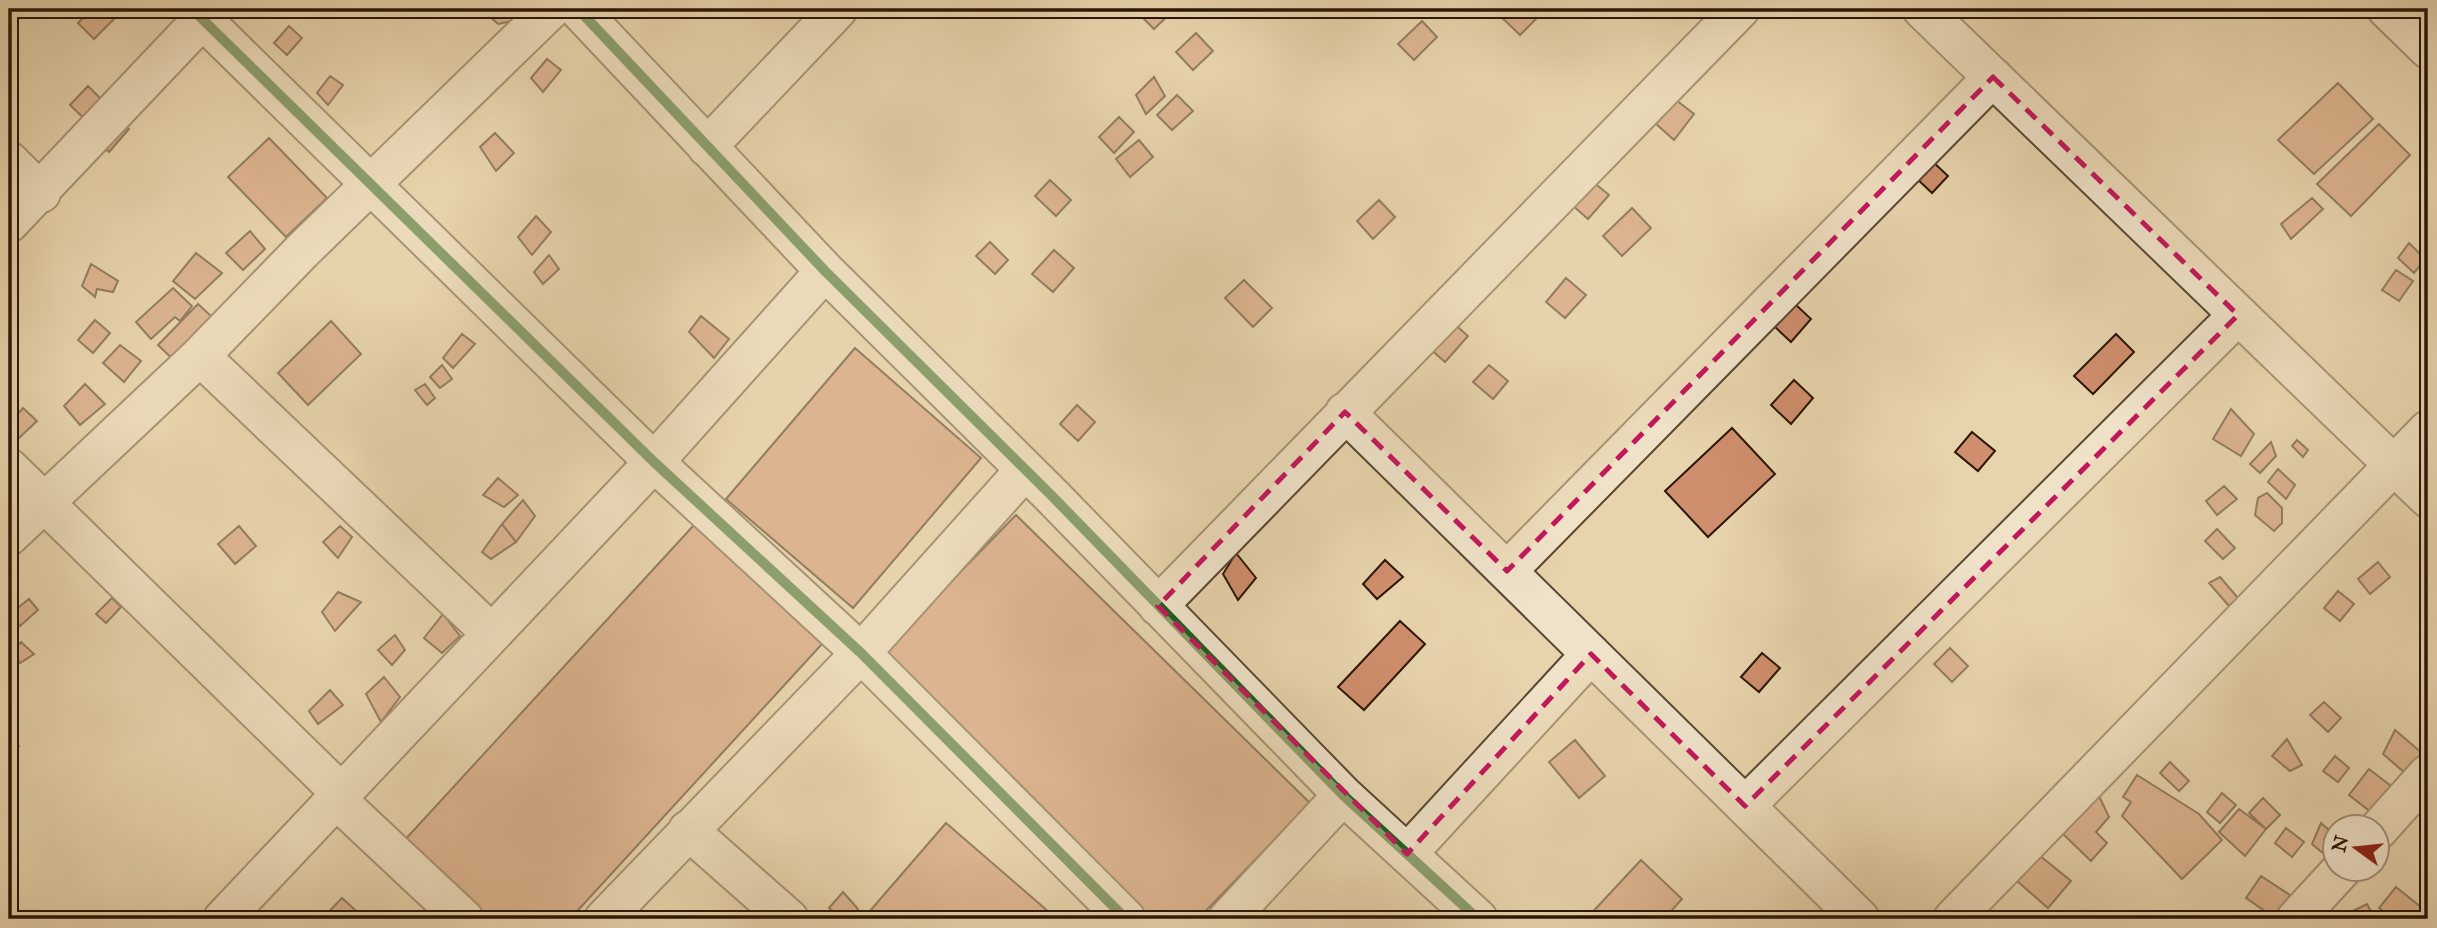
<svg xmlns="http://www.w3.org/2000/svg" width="2437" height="928" font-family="'IM FELL Great Primer',serif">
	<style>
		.building { fill: #cf8e6d; stroke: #2a1708; stroke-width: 2 }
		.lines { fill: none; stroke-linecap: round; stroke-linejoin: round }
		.street-casing { stroke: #594631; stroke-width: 42 }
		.street { stroke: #efe2c9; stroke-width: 38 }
		.cycleway-casing { stroke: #efe2c9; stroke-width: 15 }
		.cycleway { stroke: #1b5e20; stroke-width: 10 }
		.marked { fill: none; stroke: #c2185b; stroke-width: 5; stroke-dasharray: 14 9; stroke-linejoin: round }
	</style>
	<rect width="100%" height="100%" fill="#e7d3ac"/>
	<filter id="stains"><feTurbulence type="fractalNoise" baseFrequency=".00286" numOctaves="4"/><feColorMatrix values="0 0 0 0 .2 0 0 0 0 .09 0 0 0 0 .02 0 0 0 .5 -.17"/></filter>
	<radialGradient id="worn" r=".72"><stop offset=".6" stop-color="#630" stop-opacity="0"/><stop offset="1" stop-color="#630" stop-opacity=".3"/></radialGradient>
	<path class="building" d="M92 9H106L115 18 94 39 78 23Z
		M495 9H521L527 18 498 24 488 15Z
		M1138 9H1175L1154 29 1136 11Z
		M1493 9H1534L1540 15 1520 35Z
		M1422 21 1437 37 1414 60 1398 44Z
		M289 26 302 38 287 55 274 43Z
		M1196 33 1213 51 1193 70 1176 52Z
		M547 59 561 70 543 92 531 78Z
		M330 76 343 85 328 105 317 93Z
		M1154 77 1165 96 1146 114 1136 95Z
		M2338 83 2373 119 2314 174 2278 140Z
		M88 86 110 108 92 126 70 105Z
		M1177 95 1193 111 1172 130 1157 115Z
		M1676 100 1694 114 1674 140 1656 124Z
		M115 116 129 129 109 152 94 139Z
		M1119 117 1134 132 1114 153 1099 137Z
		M2379 124 2410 155 2351 216 2317 184Z
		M495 133 514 153 496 171 480 147Z
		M269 138 327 198 286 237 228 177Z
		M1139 140 1153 157 1130 177 1116 159Z
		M1931 160 1948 176 1932 193 1914 176Z
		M1050 180 1071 200 1056 216 1035 196Z
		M1591 180 1609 195 1588 219 1571 204Z
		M2312 198 2323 209 2291 239 2281 224Z
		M1379 200 1395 217 1373 239 1357 221Z
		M1632 208 1651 228 1622 256 1603 236Z
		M536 216 551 232 532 255 518 237Z
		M250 231 265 249 243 270 226 253Z
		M990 242 1008 260 995 274 976 256Z
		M2409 243 2425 259 2414 273 2398 258Z
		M1054 250 1074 268 1053 292 1032 274Z
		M196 253 222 273 195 299 173 281Z
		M549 255 559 269 543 284 534 272Z
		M91 264 118 281 113 292 97 289 95 297 82 286Z
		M2396 270 2413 281 2399 301 2382 290Z
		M1566 278 1586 295 1565 318 1546 302Z
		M1244 280 1272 308 1253 327 1225 298Z
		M173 288 192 306 180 321 175 317 151 339 136 322Z
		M198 304 223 327 183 369 158 345Z
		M1795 304 1811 319 1791 342 1775 327Z
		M701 316 729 339 714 358 689 332Z
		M95 320 110 333 93 353 78 340Z
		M1450 320 1468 336 1445 362 1428 347Z
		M331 321 361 354 308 405 278 373Z
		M462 334 475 344 453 368 443 358Z
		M2116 334 2134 352 2093 394 2074 376Z
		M120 345 141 361 124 382 103 363Z
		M855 348 981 458 853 608 726 499Z
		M442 365 452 379 440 388 430 377Z
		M1489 365 1508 381 1493 399 1473 382Z
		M1794 380 1813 398 1791 424 1771 405Z
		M85 384 105 404 80 425 64 406Z
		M425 384 435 398 427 405 415 390Z
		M1077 405 1095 422 1078 441 1060 424Z
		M23 408 37 421 18 439 9 431V424Z
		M2231 409 2254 434 2241 456 2213 439Z
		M1732 428 1775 474 1708 537 1665 491Z
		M1972 432 1995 451 1978 471 1955 452Z
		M2297 440 2308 450 2303 457 2292 446Z
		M2271 442 2276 456 2260 473 2250 464Z
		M2278 469 2295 485 2286 499 2268 482Z
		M498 478 518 495 504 507 483 495Z
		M2224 486 2237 499 2217 515 2206 501Z
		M2267 493 2282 508V523L2274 531 2255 515 2258 498Z
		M523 500 535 516 516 542 502 524Z
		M1016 515 1310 803 1198 919H1150L880 654Z
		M502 524 516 542 491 559 482 552Z
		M694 525 822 644 570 919H485L402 843Z
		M239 526 256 546 235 564 218 544Z
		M340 526 352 537 338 558 323 542Z
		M2217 529 2235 548 2223 559 2205 541Z
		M1236 553 1256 578 1238 600 1223 574Z
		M1385 560 1403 577 1377 599 1363 584Z
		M2378 562 2390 577 2370 594 2358 579Z
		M2220 577 2238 598 2229 606 2209 583Z
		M2338 591 2354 604 2340 621 2324 608Z
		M338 592 361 602 335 631 322 612Z
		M112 598 121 607 106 623 96 614Z
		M29 599 38 610 20 626 10 614Z
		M443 614 460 636 442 653 424 638Z
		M1400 621 1425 644 1364 710 1338 687Z
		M395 635 405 650 392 665 378 650Z
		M21 642 34 654 20 663 13 652Z
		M1950 648 1968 666 1952 682 1934 664Z
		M1762 653 1780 668 1759 692 1741 677Z
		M384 677 400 697 381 722 366 694Z
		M330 690 343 705 318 724 309 711Z
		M2324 702 2341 718 2328 732 2310 715Z
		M2395 730 2422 753 2405 773 2383 754Z
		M11 735 19 746 9 755V736Z
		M2287 739 2302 765 2290 771 2272 756Z
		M1575 740 1605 776 1579 798 1549 762Z
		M2335 756 2349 768 2338 782 2323 771Z
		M2170 762 2189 781 2179 791 2160 773Z
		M2369 769 2391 786 2371 812 2349 795Z
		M2137 775 2199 814 2222 840 2182 879 2122 816 2131 802 2123 797Z
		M2222 793 2236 805 2220 823 2207 812Z
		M2099 796 2109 817 2096 832 2107 843 2091 861 2063 834Z
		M2263 798 2280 815 2266 829 2249 813Z
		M2239 809 2266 829 2245 856 2219 832Z
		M946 823 1057 919H863Z
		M2321 823 2336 836V857L2332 861 2312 844Z
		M2286 828 2304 842 2292 857 2275 843Z
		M2039 855 2071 881 2048 908 2017 881Z
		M1641 860 1682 899 1664 919H1586Z
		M2261 876 2290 895 2275 918 2246 898Z
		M2396 887 2427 912 2421 919H2394L2379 908Z
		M843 892 858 909 848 919H841L829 908Z
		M342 898 365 919H322Z
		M2367 904 2375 919H2357L2353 911Z"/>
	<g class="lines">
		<g class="street-casing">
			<path id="street" d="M192 9 654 462 861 653 1126 919
				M578 9 825 271 1052 496 1343 795 1478 919
				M1922 9 2428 498
				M2387 9 2428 49
				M707 147 838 9
				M9 161 41 193
				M9 223 212 9
				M200 356 491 633
				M1345 412 1860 919
				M9 468 341 793
				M9 536 200 356 302 251 551 9
				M1507 571 1993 77
				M1158 606 1740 9
				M336 799 464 919
				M1745 806 2238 315
				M688 830 789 919
				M2378 830 2428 774
				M1407 854 1591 654
				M223 919 654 462 825 271
				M604 919 861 653 1025 470
				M1228 919 1343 795
				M1953 919 2428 430
				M2296 919 2342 869"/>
		</g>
		<use href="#street" class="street"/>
		<g class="cycleway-casing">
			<path id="cycleway" d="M192 9 654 462 861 653 1126 919
				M578 9 825 271 1052 496 1343 795 1478 919"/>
		</g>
		<use href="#cycleway" class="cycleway"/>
	</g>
	<path d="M0 0H2437V928H0ZM1993 77 2238 315 1745 806 1591 654 1407 854 1158 606 1345 412 1507 571Z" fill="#e7d3ac" fill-opacity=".55" fill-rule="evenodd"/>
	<path class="marked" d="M1993 77 2238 315 1745 806 1591 654 1407 854 1158 606 1345 412 1507 571Z"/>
	<rect width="2437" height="928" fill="none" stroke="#e7d3ac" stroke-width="35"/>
	<rect x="10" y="10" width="2416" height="907" fill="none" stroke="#2a1708" stroke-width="3.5"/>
	<rect x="18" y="18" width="2402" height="893" fill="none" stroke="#2a1708" stroke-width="2"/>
	<g transform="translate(2356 848) rotate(285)"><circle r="33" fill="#efe2c9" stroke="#a0917c" stroke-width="2"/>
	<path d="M0-5L12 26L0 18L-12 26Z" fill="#8f2418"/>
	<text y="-10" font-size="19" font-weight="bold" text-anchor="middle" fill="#2a1708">N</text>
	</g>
	<rect width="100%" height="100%" filter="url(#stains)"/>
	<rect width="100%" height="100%" fill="url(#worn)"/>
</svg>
